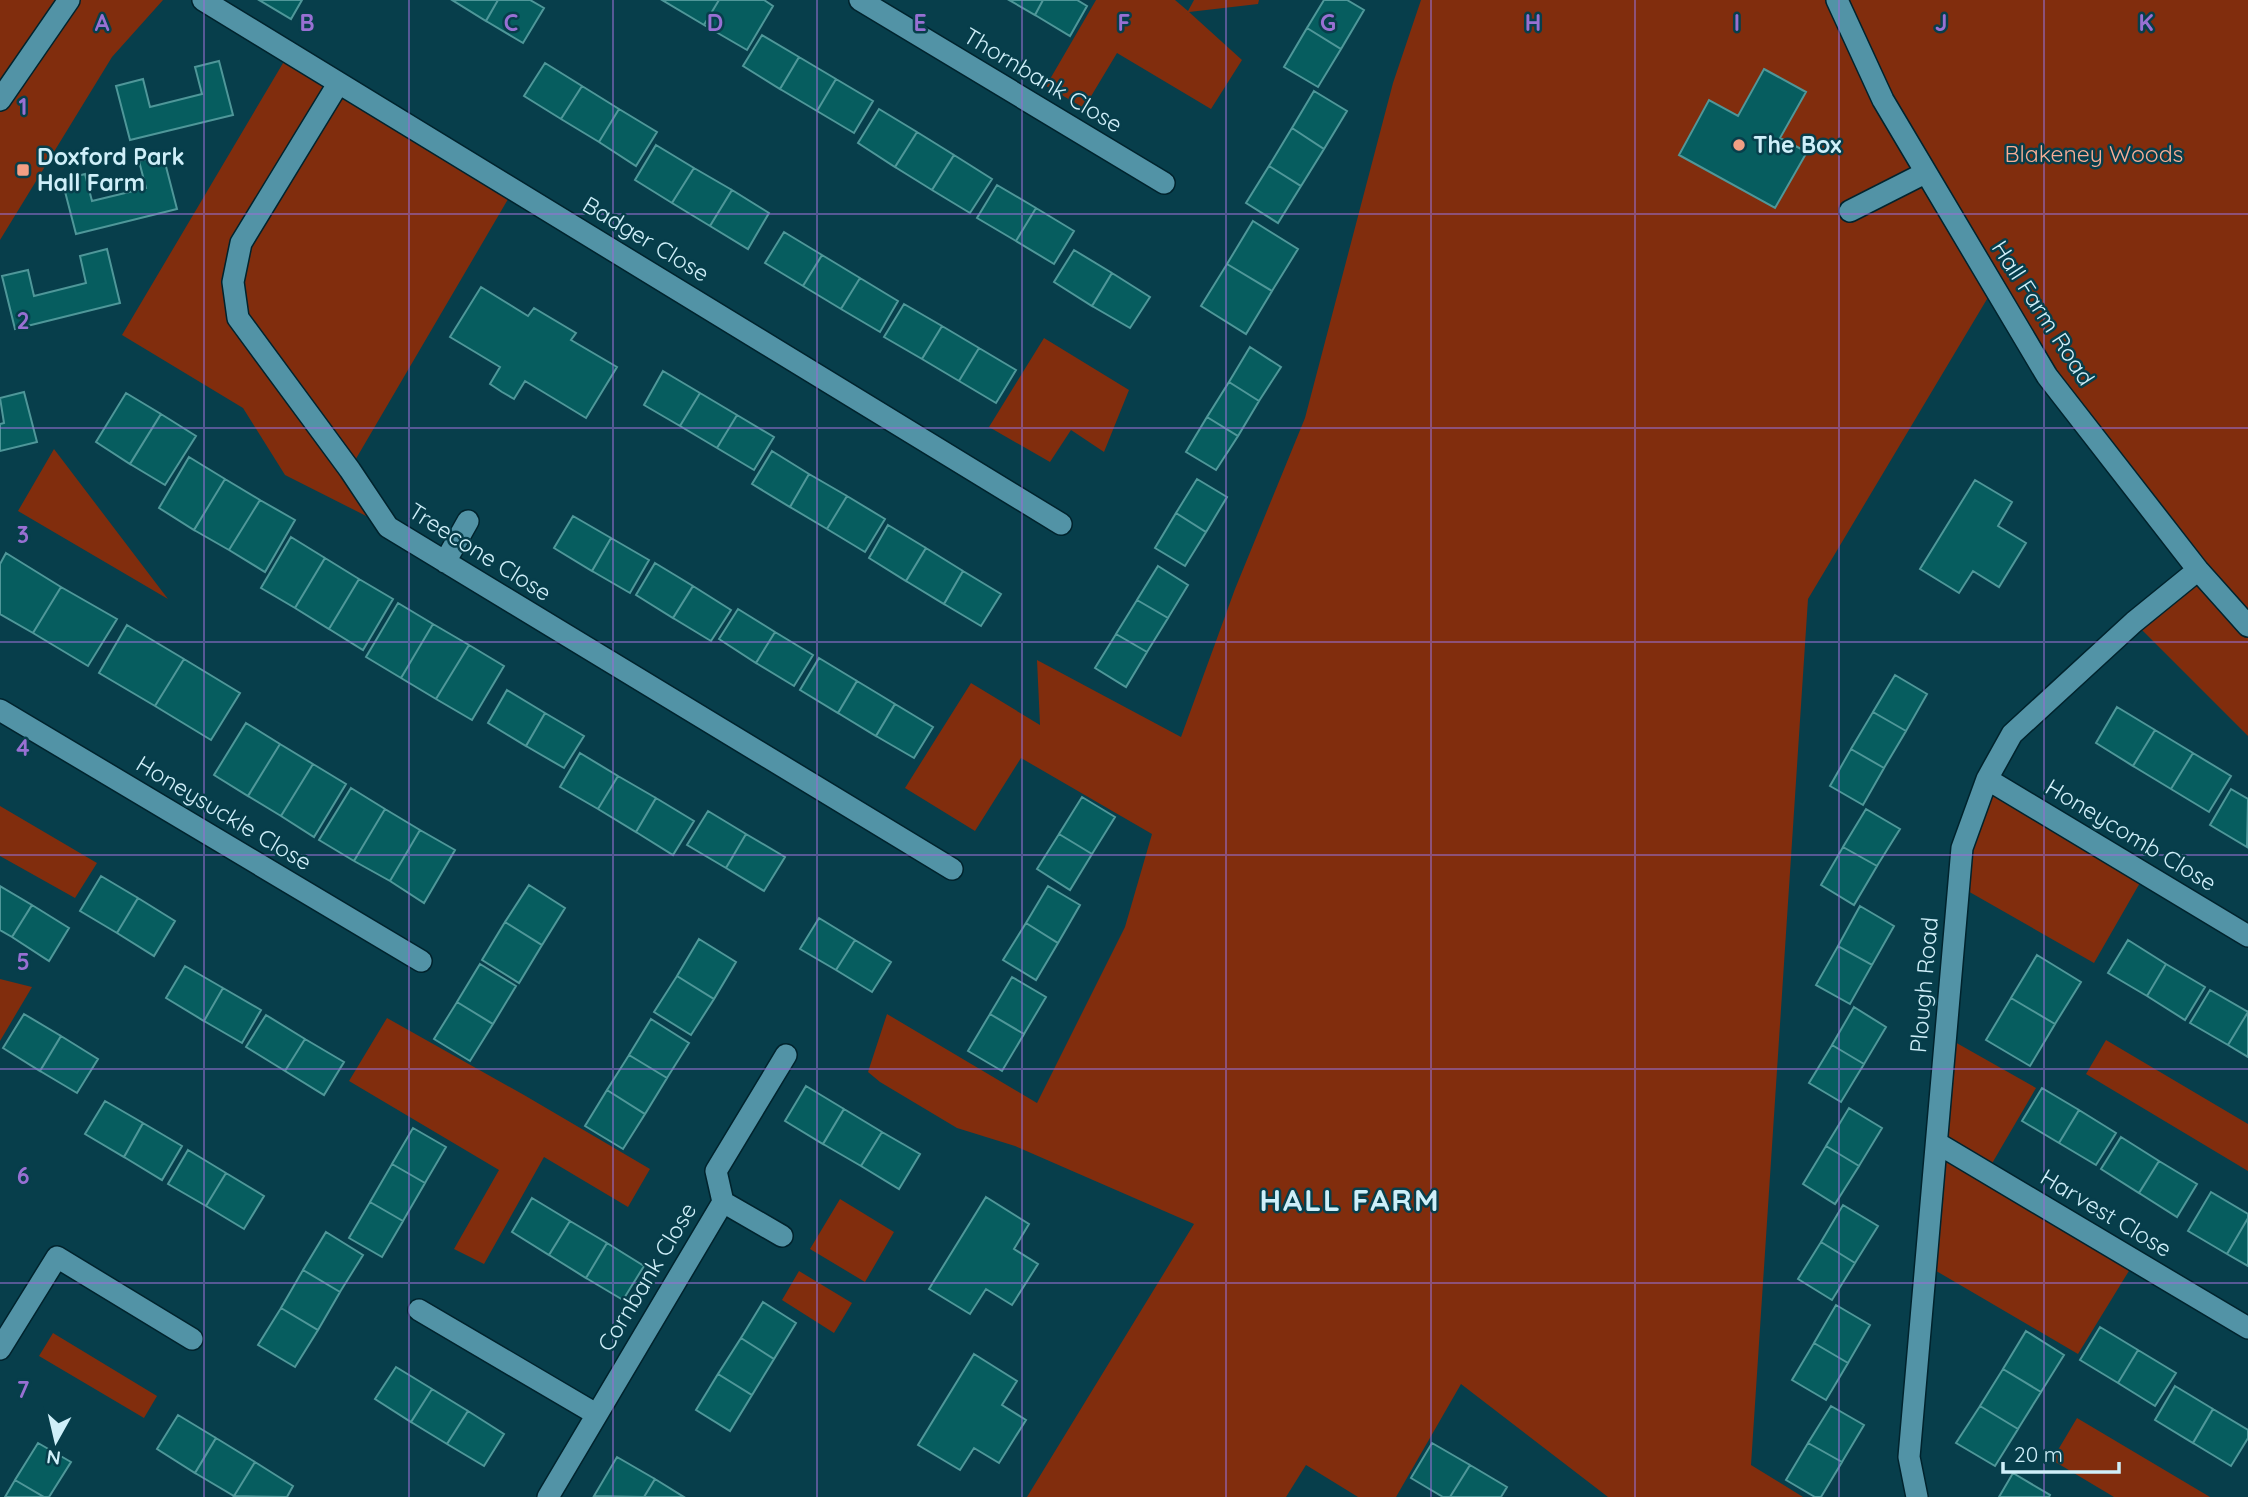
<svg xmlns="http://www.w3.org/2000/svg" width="2248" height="1497" font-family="Quicksand,sans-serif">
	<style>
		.green { fill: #812d0d }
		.building { fill: #065d5f; stroke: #4f9799; stroke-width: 2 }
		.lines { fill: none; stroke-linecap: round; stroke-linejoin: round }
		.minor-casing { stroke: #00232d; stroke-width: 24 }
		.minor { stroke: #5293a6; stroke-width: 21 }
		.grid { fill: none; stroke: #9870d3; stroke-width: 2; stroke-opacity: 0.55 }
		.poi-dot { fill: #f39f84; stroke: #073e4b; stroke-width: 2.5 }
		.labels { text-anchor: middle; stroke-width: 5; stroke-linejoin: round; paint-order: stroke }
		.street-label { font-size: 23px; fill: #cfeff9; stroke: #073e4b }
		.poi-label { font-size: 23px; font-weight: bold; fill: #cfeff9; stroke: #073e4b; text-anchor: start }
		.park-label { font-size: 23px; fill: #f8ae96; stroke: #073e4b }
		.district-label { font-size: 30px; font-weight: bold; letter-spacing: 2px; fill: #cfeff9; stroke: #073e4b }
		.grid-label { font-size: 23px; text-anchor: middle; font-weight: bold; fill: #9870d3; stroke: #073e4b; stroke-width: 5; stroke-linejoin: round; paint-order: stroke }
	</style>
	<rect width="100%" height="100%" fill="#073e4b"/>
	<path class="green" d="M0 0H163L112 57 0 240Z
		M1096 0H1175L1188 11 1194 0H1259L1258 4 1189 12 1242 60 1211 109 1117 53 1084 108 1046 86Z
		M1421 0H1837L1880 91 1850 0H2248V736L2134 622 2198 571 1993 289 1808 599 1751 1465 1803 1497H1608L1461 1384 1396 1497H1358L1306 1465 1286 1497H1027L1194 1224 1015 1146 957 1128 880 1082 868 1072 887 1014 1037 1103 1125 927 1152 834 1021 758 975 831 905 788 971 683 1040 725 1037 660 1181 737 1235 589 1305 418 1393 83Z
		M289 53 514 189 350 469 388 527 285 475 243 408 122 335Z
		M1044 338 1129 390 1104 452 1071 430 1050 462 989 427Z
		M54 449 168 599 18 511Z
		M1987 779 2145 874 2094 963 1959 886Z
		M0 806 97 863 75 898 0 856Z
		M0 979 32 987 0 1041Z
		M387 1018 524 1095 650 1169 628 1207 544 1157 484 1264 454 1249 499 1170 349 1081Z
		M1946 1037 2036 1088 1987 1172 2135 1261 2078 1354 1926 1265Z
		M2106 1040 2248 1124V1171L2086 1074Z
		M840 1199 894 1232 865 1282 810 1249Z
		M799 1271 852 1303 834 1333 782 1300Z
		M53 1333 157 1396 144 1418 39 1356Z
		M2077 1418 2210 1497H2114L2052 1460Z"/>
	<path class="building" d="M259 0H302L291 19Z
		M452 0H498L486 21Z
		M498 0H530L544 8 523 43 486 21Z
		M662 0H719L704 25Z
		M719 0H764L773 6 747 50 704 25Z
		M1009 0H1043L1035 15Z
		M1043 0H1077L1087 6 1070 36 1035 15Z
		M1324 0H1347L1364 10 1341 49 1307 28Z
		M1307 28 1341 49 1318 87 1284 67Z
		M762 35 799 57 780 89 743 66Z
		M799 57 836 79 817 111 780 89Z
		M219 61 233 115 130 140 116 86 143 79 150 107 202 94 195 67Z
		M545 63 582 86 561 119 524 96Z
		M1764 69 1806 92 1780 138 1807 152 1775 208 1679 155 1709 100 1738 116Z
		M836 79 873 101 854 133 817 111Z
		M582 86 619 109 599 142 561 119Z
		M1314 91 1347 111 1324 149 1292 128Z
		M619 109 657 132 636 166 599 142Z
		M879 109 917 132 895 167 858 143Z
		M1292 128 1324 149 1301 186 1269 166Z
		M917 132 954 155 932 190 895 167Z
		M656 145 694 168 672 203 635 180Z
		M163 155 177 209 76 234 62 180 85 174 92 201 146 188 139 161Z
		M954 155 992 179 970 213 932 190Z
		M1269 166 1301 186 1278 223 1246 203Z
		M694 168 732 190 710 226 672 203Z
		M997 185 1036 208 1016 241 977 218Z
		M732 190 769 213 748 249 710 226Z
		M1036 208 1074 231 1054 264 1016 241Z
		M1253 221 1298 249 1272 291 1227 264Z
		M784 232 822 255 803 286 765 263Z
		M107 249 120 303 15 329 2 276 28 270 34 296 86 283 80 256Z
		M1074 250 1112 273 1092 306 1054 282Z
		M822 255 860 278 841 309 803 286Z
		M1227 264 1272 291 1246 334 1201 306Z
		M1112 273 1150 297 1130 328 1092 306Z
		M860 278 898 301 880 332 841 309Z
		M481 287 528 316 534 308 576 333 571 340 617 367 586 418 525 381 514 399 502 392 490 384 500 367 450 337Z
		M904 304 942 326 922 359 884 337Z
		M942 326 979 348 959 381 922 359Z
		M1250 347 1281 367 1259 401 1229 382Z
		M979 348 1016 370 996 403 959 381Z
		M663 371 700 393 680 426 644 405Z
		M1229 382 1259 401 1238 436 1207 417Z
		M24 392 37 442 0 451V424L4 423 0 398Z
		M126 393 161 414 130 464 96 442Z
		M700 393 737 415 717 448 680 426Z
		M161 414 196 436 165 485 130 464Z
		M737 415 774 437 754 470 717 448Z
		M1207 417 1238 436 1216 470 1186 452Z
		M772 451 809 474 790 507 752 484Z
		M189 457 225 479 194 530 159 508Z
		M809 474 847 496 827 529 790 507Z
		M225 479 260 500 229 550 194 530Z
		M1197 479 1227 497 1206 532 1176 513Z
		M1975 480 2012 502 1998 526 2026 543 1999 587 1973 571 1959 593 1920 569Z
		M847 496 885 519 865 552 827 529Z
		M260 500 295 520 265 572 229 550Z
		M1176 513 1206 532 1185 566 1155 548Z
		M573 516 611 538 592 571 554 548Z
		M888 525 926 548 906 581 869 558Z
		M291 537 325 558 295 608 261 588Z
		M611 538 649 560 630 593 592 571Z
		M926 548 963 571 944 604 906 581Z
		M6 553 61 587 33 633 0 614V564Z
		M325 558 359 579 329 629 295 608Z
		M655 563 693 586 673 618 636 595Z
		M1158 566 1188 585 1168 618 1137 600Z
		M963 571 1001 594 981 626 944 604Z
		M359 579 393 599 363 650 329 629Z
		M693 586 731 610 711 641 673 618Z
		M61 587 117 619 88 666 33 633Z
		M1137 600 1168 618 1147 652 1116 634Z
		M398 603 433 624 401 678 366 657Z
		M738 609 775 632 756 663 719 639Z
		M433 624 469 645 436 699 401 678Z
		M127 625 184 659 155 706 99 673Z
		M775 632 813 655 794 686 756 663Z
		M1116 634 1147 652 1126 687 1095 668Z
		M469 645 504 666 472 720 436 699Z
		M819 658 857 681 838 713 800 690Z
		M184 659 240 693 211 740 155 706Z
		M1895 675 1927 694 1906 731 1873 712Z
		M857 681 895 704 876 736 838 713Z
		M507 690 545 713 526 746 488 723Z
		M895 704 933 727 914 758 876 736Z
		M2117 707 2155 730 2133 766 2096 743Z
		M1873 712 1906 731 1884 768 1851 749Z
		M545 713 584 736 564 768 526 746Z
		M246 723 280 744 248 796 214 775Z
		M2155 730 2193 753 2171 789 2133 766Z
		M280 744 313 764 281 816 248 796Z
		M1851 749 1884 768 1863 805 1830 786Z
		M580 753 618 776 598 809 560 787Z
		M2193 753 2231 776 2209 812 2171 789Z
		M313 764 346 784 314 837 281 816Z
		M618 776 656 798 636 832 598 809Z
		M351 788 385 809 354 861 319 840Z
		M2231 789 2248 799 2247 847 2210 825Z
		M1082 797 1115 817 1092 854 1059 834Z
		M656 798 694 821 673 855 636 832Z
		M385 809 420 830 390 881 354 861Z
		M1866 809 1900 829 1877 866 1843 847Z
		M708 811 746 834 726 868 687 845Z
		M420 830 455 850 424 903 390 881Z
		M746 834 785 857 764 891 726 868Z
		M1059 834 1092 854 1070 890 1037 869Z
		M1843 847 1877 866 1854 905 1821 885Z
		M101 876 138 898 117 933 80 911Z
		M529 885 565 908 542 945 505 922Z
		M0 886 32 905 12 937 0 930Z
		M1048 886 1080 905 1058 943 1026 923Z
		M138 898 175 921 154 956 117 933Z
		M32 905 69 928 49 961 12 937Z
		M1860 906 1894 926 1872 965 1838 946Z
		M819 918 855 940 836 970 800 949Z
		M505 922 542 945 519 983 482 960Z
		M1026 923 1058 943 1036 980 1003 960Z
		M699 939 736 962 714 999 677 976Z
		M855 940 891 962 872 992 836 970Z
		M2128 940 2166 964 2147 996 2108 973Z
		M1838 946 1872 965 1850 1004 1816 985Z
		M2037 955 2081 982 2055 1024 2011 998Z
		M480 964 516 986 493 1024 457 1002Z
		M2166 964 2205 987 2185 1020 2147 996Z
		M185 966 223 988 204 1021 166 998Z
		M677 976 714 999 691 1035 654 1012Z
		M1012 977 1046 997 1024 1034 990 1014Z
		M223 988 261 1010 242 1043 204 1021Z
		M2210 990 2248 1012 2228 1045 2190 1023Z
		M2011 998 2055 1024 2030 1066 1986 1040Z
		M457 1002 493 1024 470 1061 434 1039Z
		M1854 1007 1886 1027 1864 1064 1832 1045Z
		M2248 1012V1057L2228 1045Z
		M24 1014 61 1036 40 1071 3 1048Z
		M990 1014 1024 1034 1002 1071 968 1051Z
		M266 1015 305 1039 285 1071 246 1047Z
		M651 1019 689 1043 667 1078 629 1055Z
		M61 1036 98 1059 77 1093 40 1071Z
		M305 1039 344 1062 324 1095 285 1071Z
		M1832 1045 1864 1064 1841 1102 1809 1083Z
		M629 1055 667 1078 645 1114 607 1090Z
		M806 1086 844 1109 823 1144 785 1121Z
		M2042 1088 2079 1110 2059 1143 2022 1121Z
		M607 1090 645 1114 623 1149 585 1126Z
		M105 1101 143 1123 124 1157 85 1134Z
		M1849 1108 1882 1128 1859 1166 1826 1146Z
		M844 1109 882 1132 861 1166 823 1144Z
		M2079 1110 2116 1133 2096 1165 2059 1143Z
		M143 1123 182 1146 162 1180 124 1157Z
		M413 1128 446 1147 425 1183 392 1164Z
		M882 1132 920 1154 899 1189 861 1166Z
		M2121 1137 2159 1161 2139 1193 2101 1169Z
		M1826 1146 1859 1166 1835 1204 1803 1184Z
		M188 1150 226 1173 206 1206 168 1184Z
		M2159 1161 2197 1184 2177 1217 2139 1193Z
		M392 1164 425 1183 403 1221 370 1202Z
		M226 1173 264 1196 244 1229 206 1206Z
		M2211 1192 2248 1214V1218L2227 1254 2188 1231Z
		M986 1197 1029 1224 1014 1249 1038 1264 1012 1305 986 1289 970 1314 929 1289Z
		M532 1198 570 1221 549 1255 512 1232Z
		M370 1202 403 1221 382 1257 349 1238Z
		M1843 1205 1878 1226 1855 1263 1821 1242Z
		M2248 1218V1266L2227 1254Z
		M570 1221 607 1243 586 1278 549 1255Z
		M326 1232 363 1255 340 1292 303 1270Z
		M1821 1242 1855 1263 1832 1300 1798 1279Z
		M607 1243 644 1266 623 1300 586 1278Z
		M303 1270 340 1292 318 1330 281 1308Z
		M763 1302 796 1323 774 1359 741 1338Z
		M1836 1305 1870 1325 1848 1363 1814 1343Z
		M281 1308 318 1330 295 1367 258 1345Z
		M2100 1327 2138 1350 2118 1383 2080 1360Z
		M2026 1331 2064 1355 2041 1392 2003 1369Z
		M741 1338 774 1359 752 1395 718 1374Z
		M1814 1343 1848 1363 1826 1400 1792 1380Z
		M2138 1350 2176 1373 2155 1406 2118 1383Z
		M974 1354 1017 1381 1002 1405 1026 1420 999 1463 974 1448 960 1470 918 1445Z
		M396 1367 432 1389 411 1422 375 1399Z
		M2003 1369 2041 1392 2018 1429 1980 1406Z
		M718 1374 752 1395 730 1431 696 1410Z
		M2175 1386 2213 1409 2193 1443 2155 1420Z
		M432 1389 468 1411 447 1444 411 1422Z
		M1831 1406 1864 1425 1842 1462 1808 1443Z
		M1980 1406 2018 1429 1995 1466 1956 1443Z
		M2213 1409 2248 1430V1438L2231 1466 2193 1443Z
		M468 1411 504 1434 484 1466 447 1444Z
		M178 1415 216 1438 195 1473 157 1449Z
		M216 1438 255 1462 234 1496 195 1473Z
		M38 1443 71 1462 49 1497H44L15 1480Z
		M1432 1443 1470 1465 1450 1497H1443L1411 1478Z
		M1808 1443 1842 1462 1821 1497H1815L1786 1480Z
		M617 1457 655 1479 644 1497 594 1496Z
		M255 1462 293 1486 287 1497 234 1496Z
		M1470 1465 1507 1487 1501 1497H1450Z
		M2013 1473 2050 1495 2049 1497H1999Z
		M655 1479 684 1497H644Z
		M15 1480 44 1497H5Z"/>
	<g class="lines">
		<g class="minor-casing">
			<path id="minor" d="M203 0 1061 524
				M860 0 1164 183
				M1837 0 1883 100 2047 376 2198 570 2248 626
				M338 84 241 243 233 282 238 318 350 470 388 527 952 869
				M0 100 69 0
				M1850 211 1925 173
				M445 562 468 521
				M0 710 421 961
				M1987 779 2248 936
				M1937 1143 2248 1328
				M723 1202 782 1236
				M419 1310 596 1414
				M0 1349 57 1257 192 1339
				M548 1497 723 1202 716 1171 786 1055
				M1917 1497 1909 1457 1962 848 1987 779 2012 734 2134 622 2198 570"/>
		</g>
		<use href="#minor" class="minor"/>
	</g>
	<path class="grid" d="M204 0V1497M409 0V1497M613 0V1497M817 0V1497M1022 0V1497M1226 0V1497M1431 0V1497M1635 0V1497M1839 0V1497M2044 0V1497M0 214H2248M0 428H2248M0 642H2248M0 855H2248M0 1069H2248M0 1283H2248"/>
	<g class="poi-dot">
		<circle cx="1739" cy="145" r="7"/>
		<rect x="16" y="163" width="14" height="14" rx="3.5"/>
	</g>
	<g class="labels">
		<g class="street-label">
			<text transform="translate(1043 80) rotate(31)" y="8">Thornbank Close</text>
			<text transform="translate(646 239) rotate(31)" y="8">Badger Close</text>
			<text transform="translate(2043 313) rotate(57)" y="8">Hall Farm Road</text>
			<text transform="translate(480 552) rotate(32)" y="8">Treecone Close</text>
			<text transform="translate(224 813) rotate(31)" y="8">Honeysuckle Close</text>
			<text transform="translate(2131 835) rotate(31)" y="8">Honeycomb Close</text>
			<text transform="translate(1924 985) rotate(-85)" y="8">Plough Road</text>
			<text transform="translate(2106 1213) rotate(31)" y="8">Harvest Close</text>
			<text transform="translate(647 1277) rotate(-59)" y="8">Cornbank Close</text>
		</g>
		<g class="poi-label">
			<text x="1753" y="153">The Box</text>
			<text x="37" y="165">Doxford Park<tspan x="37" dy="26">Hall Farm</tspan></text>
		</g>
		<g class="park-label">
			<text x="2094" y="162">Blakeney Woods</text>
		</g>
		<g class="district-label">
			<text x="1350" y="1211">HALL FARM</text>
		</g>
	</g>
	<g class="grid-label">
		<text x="102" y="31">A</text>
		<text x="307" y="31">B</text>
		<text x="511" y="31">C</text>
		<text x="715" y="31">D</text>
		<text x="920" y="31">E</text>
		<text x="1124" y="31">F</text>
		<text x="1328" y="31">G</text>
		<text x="1533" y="31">H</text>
		<text x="1737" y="31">I</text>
		<text x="1941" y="31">J</text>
		<text x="2146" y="31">K</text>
		<text x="23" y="115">1</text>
		<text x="23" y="329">2</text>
		<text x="23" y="543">3</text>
		<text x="23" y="756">4</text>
		<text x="23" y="970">5</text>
		<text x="23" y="1184">6</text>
		<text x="23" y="1398">7</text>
	</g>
	<g transform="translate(56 1441) rotate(188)" stroke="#073e4b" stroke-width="5" paint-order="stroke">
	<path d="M0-5L12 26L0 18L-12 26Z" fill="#cfeff9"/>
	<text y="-10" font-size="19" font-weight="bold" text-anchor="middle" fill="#cfeff9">N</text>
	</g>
	<path d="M2003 1462v10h116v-10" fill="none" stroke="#cfeff9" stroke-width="3.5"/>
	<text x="2014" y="1462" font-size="21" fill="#cfeff9" stroke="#073e4b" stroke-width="5" paint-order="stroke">20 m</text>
</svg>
